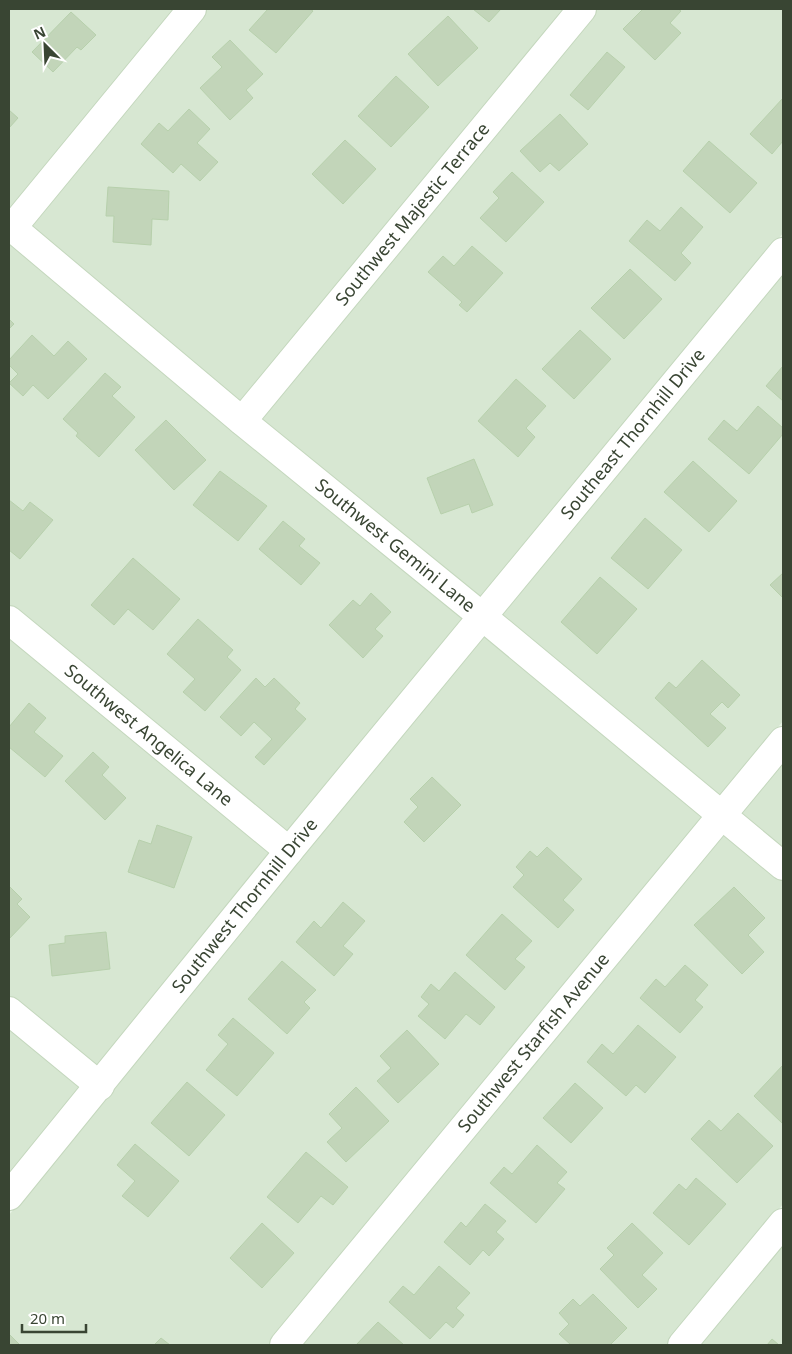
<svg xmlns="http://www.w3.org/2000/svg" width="792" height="1354" font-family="'Noto Sans',sans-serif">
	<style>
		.residential { fill: #d7e7d2 }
		.building { fill: #c2d5b9; stroke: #b7d0ac }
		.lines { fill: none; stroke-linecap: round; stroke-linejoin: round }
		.minor-casing { stroke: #c4d7bd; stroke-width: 30 }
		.minor { stroke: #fff; stroke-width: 28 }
		.labels { text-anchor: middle; stroke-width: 4; stroke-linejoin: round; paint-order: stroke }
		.street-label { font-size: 18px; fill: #394533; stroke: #fff }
	</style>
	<rect width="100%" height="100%" fill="#e7f3e4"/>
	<path class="residential" d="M9 9H176L10 211 9 210Z
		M207 9H566L239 404 28 226Z
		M598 9H783V233L481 601 258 420Z
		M9 240 466 618 287 835 9 606Z
		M783 271V721L720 799 499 616Z
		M485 634 706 816 268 1345H9V1215L103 1103 292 868Z
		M9 635 273 853 98 1069 9 996Z
		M783 760V851L739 814Z
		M725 832 783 880V1204L667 1345H300Z
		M9 1026 83 1087 9 1177Z
		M783 1242V1345H698Z"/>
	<path class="building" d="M268 9H310L313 11 276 53 249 30Z
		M473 9H501L489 22Z
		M643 9H678L681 11 670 23 681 33 655 60 623 29Z
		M71 12 96 35 81 50 77 47 53 72 32 52Z
		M448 16 478 48 438 86 408 54Z
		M230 40 263 74 246 90 253 98 230 120 200 88 222 67 212 57Z
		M607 52 625 67 588 110 570 95Z
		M396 76 429 107 391 147 358 116Z
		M783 98V141L772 154 750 134Z
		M189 109 210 129 197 143 218 162 200 181 181 164 173 173 141 144 159 123 168 131Z
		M9 110 18 118 9 128Z
		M560 114 588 144 559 171 550 163 540 172 520 151Z
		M345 140 376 169 343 204 312 174Z
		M709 141 757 183 730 213 683 171Z
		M512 172 544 202 506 242 480 218 499 198 493 192Z
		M108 187 169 191 168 220 152 219 151 245 113 242 114 216H106Z
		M681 207 703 227 681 253 691 263 675 281 629 241 647 220 660 231Z
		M472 246 503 273 467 312 459 305 462 302 428 272 443 256 454 266Z
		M630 269 662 299 624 339 591 308Z
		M9 319 14 324 9 329Z
		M580 330 611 359 574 399 542 369Z
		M32 335 54 356 68 341 87 359 48 399 33 385 23 396 9 383 18 374 9 365V360Z
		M783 366V401L766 386Z
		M105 373 121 387 112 396 135 417 99 457 76 436 78 433 63 419Z
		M516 379 546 406 526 428 535 437 518 457 478 421Z
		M758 406 783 428V434L749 474 708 439 724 420 737 431Z
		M166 420 206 460 174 490 135 450Z
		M474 459 493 505 472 513 469 504 441 514 427 478Z
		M693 461 737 501 709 532 664 492Z
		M220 471 267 506 238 541 193 505Z
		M9 500 23 511 30 502 53 520 20 559 9 550Z
		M645 518 682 550 648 589 611 558Z
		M283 521 305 539 299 546 320 563 301 585 259 549Z
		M133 558 180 599 153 630 128 609 114 625 91 605Z
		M783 573V598L770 585Z
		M600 577 637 609 597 654 561 622Z
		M371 593 391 612 375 629 383 636 363 658 329 625 353 600 360 606Z
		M198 619 233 650 227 657 241 670 205 711 183 692 195 679 167 654Z
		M702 660 740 695 728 708 722 702 710 714 726 728 708 747 655 698 669 682 676 688Z
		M256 678 265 687 274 678 300 703 295 709 306 719 264 765 255 757 272 739 254 722 241 736 220 717Z
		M29 703 46 718 34 732 63 756 45 777 9 747V727Z
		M93 752 109 767 102 775 126 798 105 820 65 781Z
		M432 777 461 805 424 842 404 822 418 807 410 799Z
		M157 825 192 837 174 888 128 872 139 840 151 844Z
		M547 847 582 879 563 900 574 910 558 928 513 887 524 875 516 867 530 851 537 857Z
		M9 886 22 899 17 904 30 917 9 939Z
		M734 887 765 918 748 935 764 952 742 974 694 925Z
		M343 902 365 921 343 946 353 954 334 976 296 942 314 921 321 928Z
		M502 914 532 941 515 959 525 967 505 990 466 955Z
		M106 932 110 969 52 976 49 945 65 943V936Z
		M282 961 316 990 304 1002 310 1008 287 1034 248 999Z
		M685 965 708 985 695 1000 703 1007 680 1033 640 998 656 979 665 987Z
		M455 972 495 1007 480 1025 466 1014 445 1039 418 1016 429 1004 421 997 431 984 439 991Z
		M233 1018 274 1053 237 1096 206 1070 228 1044 218 1035Z
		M638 1025 676 1057 645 1093 636 1085 626 1096 587 1062 602 1044 613 1054Z
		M407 1030 439 1064 398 1103 377 1081 391 1068 380 1056Z
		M783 1065V1124L754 1096Z
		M187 1082 225 1115 189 1156 151 1123Z
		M575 1083 603 1108 571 1143 543 1118Z
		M356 1087 389 1121 346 1162 327 1142 342 1128 329 1114Z
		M738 1113 773 1146 737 1183 691 1139 709 1120 721 1131Z
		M135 1144 179 1181 148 1217 122 1196 135 1181 117 1165Z
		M537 1145 567 1172 557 1183 565 1189 536 1223 490 1183 504 1167 512 1174Z
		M306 1152 348 1187 333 1205 321 1196 298 1223 267 1197Z
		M696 1178 726 1204 689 1245 653 1213 679 1184 686 1190Z
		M485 1204 506 1221 496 1232 504 1239 489 1256 483 1250 470 1265 444 1242 461 1222 466 1227Z
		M262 1223 294 1253 262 1288 230 1258Z
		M632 1223 663 1253 642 1275 657 1289 638 1308 600 1269 614 1255 607 1248Z
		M439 1266 470 1293 456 1308 464 1315 453 1328 446 1322 430 1339 389 1302 403 1286 414 1295Z
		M593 1294 627 1328 610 1345H571L559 1334 569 1324 559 1313 573 1299 580 1306Z
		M378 1322 404 1345H356Z
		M9 1334 20 1345H9Z
		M161 1338 170 1345H154Z
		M772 1339 779 1345H767Z"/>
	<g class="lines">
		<g class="minor-casing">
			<g id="minor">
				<path id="s1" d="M9 225 242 421 483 617 783 866"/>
				<path d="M12 228 192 9"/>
				<path id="s2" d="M242 421 582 9"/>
				<path id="s3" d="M9 620 289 851"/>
				<path d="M9 1011 100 1086"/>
				<path id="s4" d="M9 1196 289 851 783 252"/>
				<path id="s5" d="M284 1345 783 741"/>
				<path d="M682 1345 783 1223"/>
			</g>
		</g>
		<use href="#minor" class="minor"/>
	</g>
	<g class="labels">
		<g class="street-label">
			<text dy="6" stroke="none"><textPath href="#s2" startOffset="268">Southwest Majestic Terrace</textPath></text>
			<text dy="6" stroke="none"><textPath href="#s4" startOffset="985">Southeast Thornhill Drive</textPath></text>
			<text dy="6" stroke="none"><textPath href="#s1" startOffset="502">Southwest Gemini Lane</textPath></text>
			<text dy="6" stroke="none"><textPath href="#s3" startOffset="181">Southwest Angelica Lane</textPath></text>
			<text dy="6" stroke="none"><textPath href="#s4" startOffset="374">Southwest Thornhill Drive</textPath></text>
			<text dy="6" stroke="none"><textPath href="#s5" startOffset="392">Southwest Starfish Avenue</textPath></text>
		</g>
	</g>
	<rect width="792" height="1354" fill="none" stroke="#394533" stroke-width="20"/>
	<g transform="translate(45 45) rotate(336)" stroke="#ffffff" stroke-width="4" paint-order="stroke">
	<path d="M0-4L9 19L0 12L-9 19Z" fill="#394533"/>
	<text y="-8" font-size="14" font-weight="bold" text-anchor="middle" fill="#394533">N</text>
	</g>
	<path d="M22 1324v8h64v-8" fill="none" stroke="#394533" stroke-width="2.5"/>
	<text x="30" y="1324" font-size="15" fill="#394533" stroke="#ffffff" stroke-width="4" paint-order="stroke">20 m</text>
</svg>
